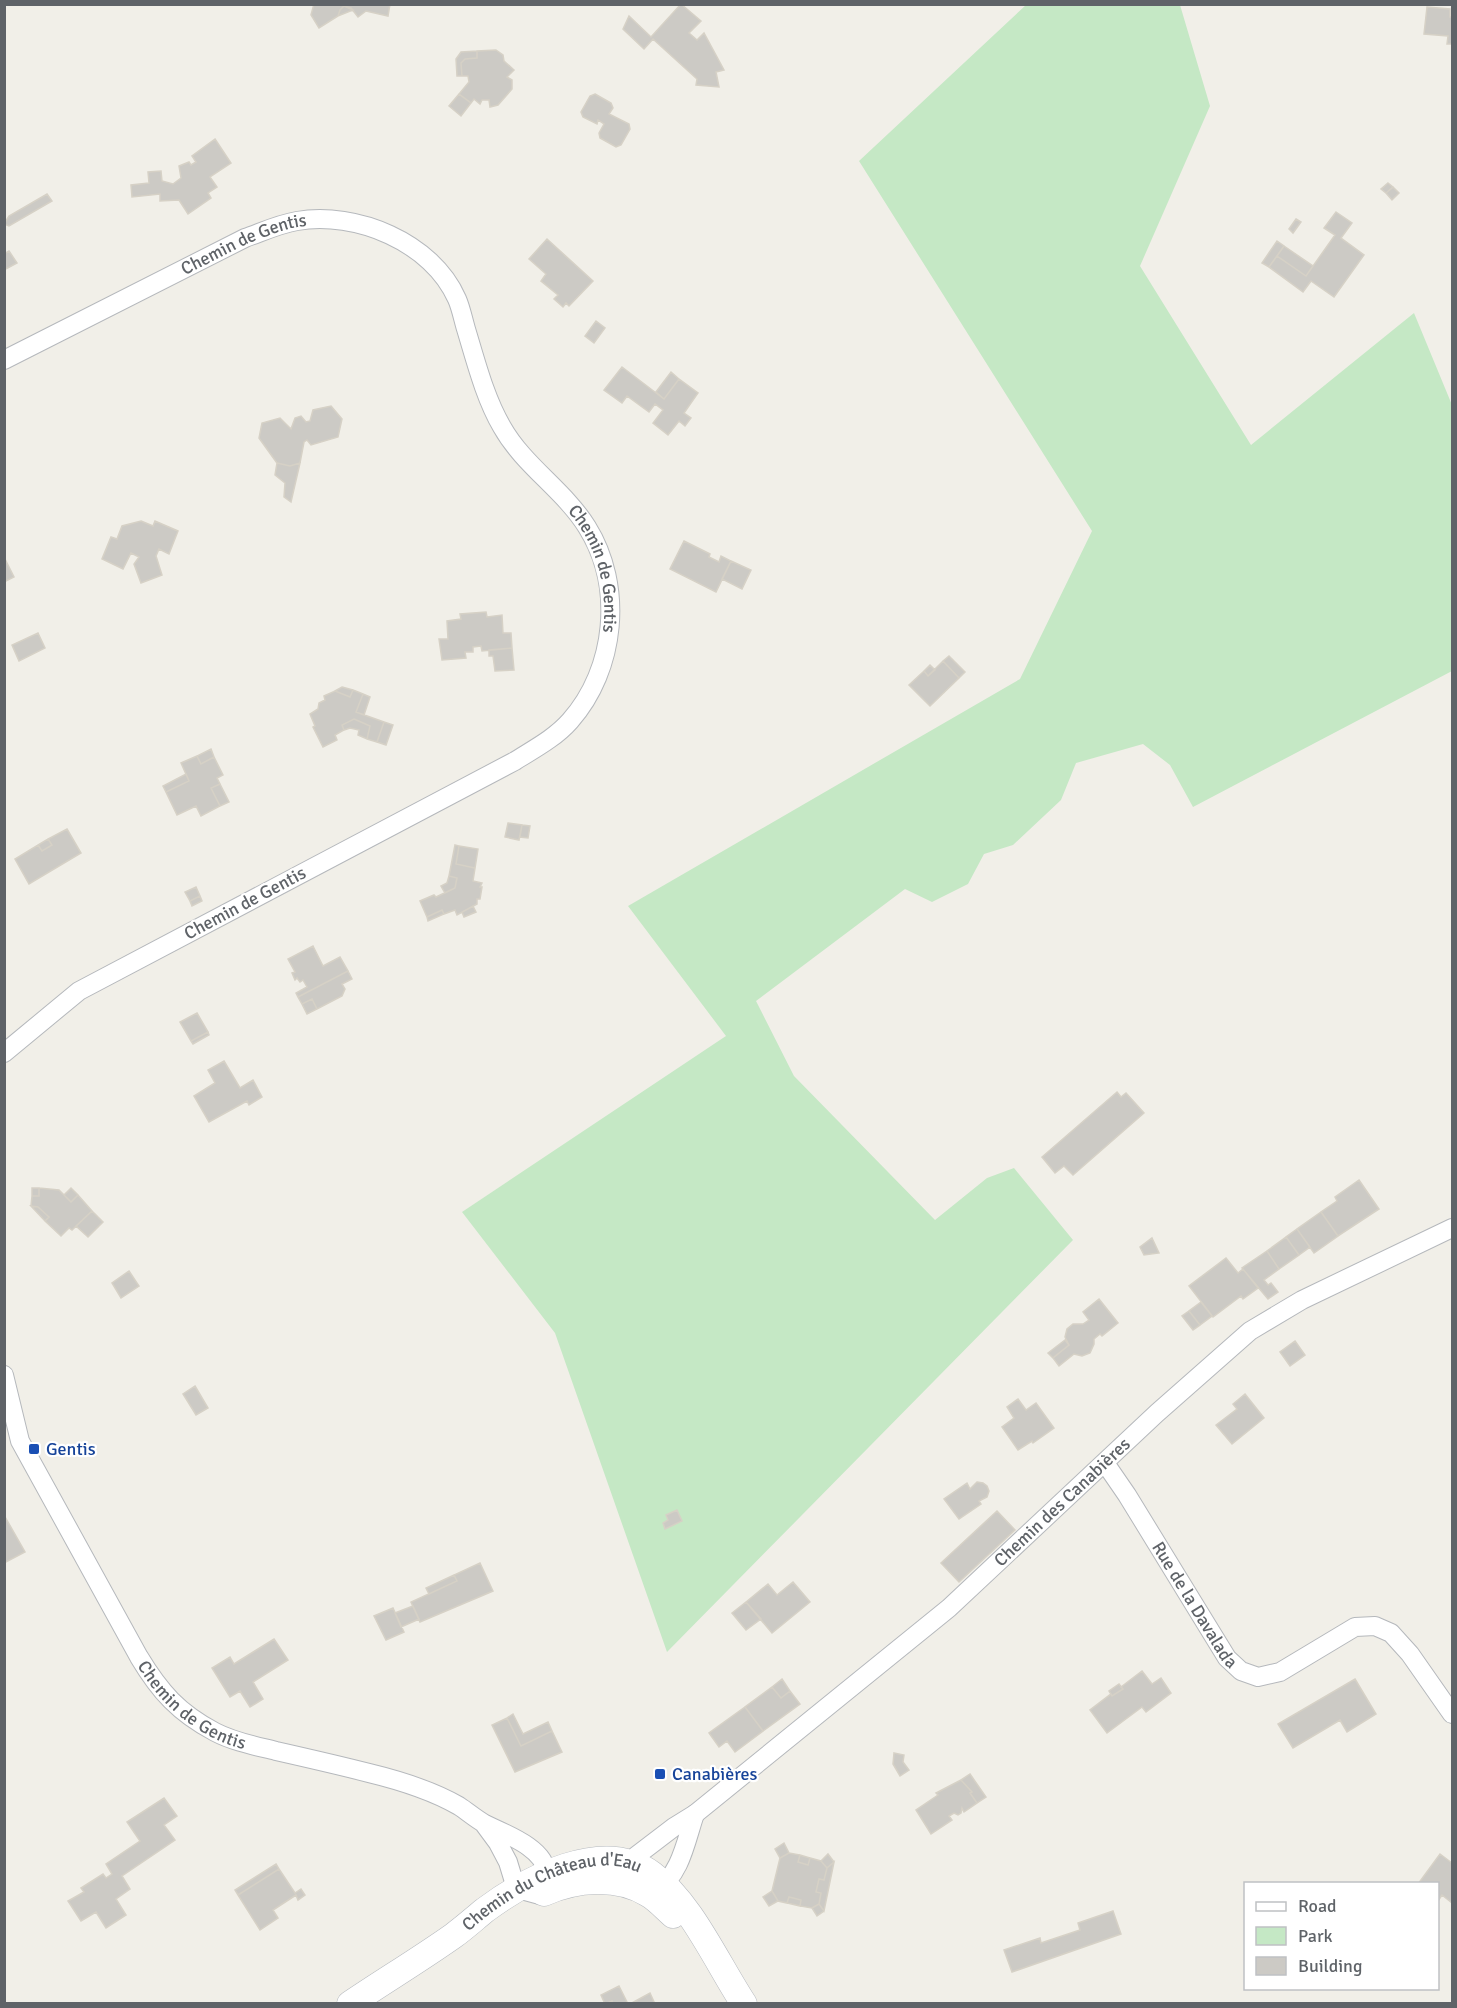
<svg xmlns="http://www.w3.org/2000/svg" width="1457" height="2008" font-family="Signika,sans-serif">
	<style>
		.green { fill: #c5e8c5 }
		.building { fill: #cccac5; stroke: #d6d1c6; stroke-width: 1.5 }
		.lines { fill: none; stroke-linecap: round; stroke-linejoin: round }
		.street-casing { stroke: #b5b8bc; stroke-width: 20 }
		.secondary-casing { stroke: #b6babf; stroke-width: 27 }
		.street { stroke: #fff; stroke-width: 18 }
		.secondary { stroke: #fff; stroke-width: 26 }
		.transit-dot { fill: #1a4fb4; stroke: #fff; stroke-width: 2 }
		.labels { text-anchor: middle; stroke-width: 4.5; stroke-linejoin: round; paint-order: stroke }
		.street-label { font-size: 18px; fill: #5f6368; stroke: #fff }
		.transit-label { font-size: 18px; fill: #164399; stroke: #fff; text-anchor: start }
	</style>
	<rect width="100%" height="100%" fill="#f1efe8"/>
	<path class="green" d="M1026 5H1180L1210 106 1140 266 1251 445 1414 313 1452 405V671L1193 807 1170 765 1143 744 1076 763 1061 800 1013 845 984 854 968 884 932 902 905 889 756 1001 794 1076 935 1220 987 1178 1014 1168 1073 1240 667 1652 555 1333 462 1212 726 1036 628 906 1020 679 1092 531 859 161Z"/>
	<path class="building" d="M314 4H390L388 16 366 11 358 17 351 8 344 6 340 10 338 16 319 28 311 15Z
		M681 4 701 21 689 33 697 40 704 33 724 70 716 72 719 87 696 85 697 79 653 39 644 49 623 29 629 16 651 37Z
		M344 6 353 10 338 16 340 10Z
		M1427 7 1450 9V17H1452V44H1447L1448 36 1424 34Z
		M496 50 503 55 504 61 514 70 507 77 512 80V89L498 105 490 107 489 100H482L480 104 474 99 471 103 459 94 469 82 468 76H462L461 63 465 59 477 58V51Z
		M477 51V58L465 59 461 63 462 76H457L456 59 461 52Z
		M459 94 471 103 461 116 449 106Z
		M595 94 611 103 613 108 609 114 629 124 630 129 621 145 616 147 600 138 599 133 604 124 598 120 597 124 583 117 581 112 590 96Z
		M215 139 231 163 210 177 217 187 208 193 211 198 188 214 179 200 160 201V194L132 197 131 185 149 183 148 172 161 171 162 181 173 184 181 178 179 166 189 162 191 165 196 162 192 156Z
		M1388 183 1393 187 1386 193 1381 189Z
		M1393 187 1399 193 1392 200 1386 193Z
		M47 194 52 201 9 226 4 224 9 216Z
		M1336 212 1352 223 1341 238 1364 255 1334 297 1311 281 1303 292 1269 267 1277 256 1306 276 1335 235 1324 228Z
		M1296 219 1301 222 1293 233 1289 229Z
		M547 239 593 281 569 306 566 303 563 307 554 299 558 295 541 281 546 274 529 259Z
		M1277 241 1284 246 1269 267 1262 263Z
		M1284 246 1313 266 1306 276 1277 256Z
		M9 251 17 263 4 270V254Z
		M596 321 605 328 594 343 585 336Z
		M622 367 664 399 679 379 698 393 684 413 691 418 685 426 679 421 668 435 653 423 663 410 655 404 649 412 627 396 622 403 604 390Z
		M671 372 679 379 664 399 656 392Z
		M331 406 342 419 338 437 311 445 307 440 304 442 300 463 290 466 277 463 259 438 262 423 280 418 291 429 295 418 301 416 306 422 310 421 313 410Z
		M277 463 290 466 300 463 291 502 284 497 285 483 275 475Z
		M141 521 153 526 155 521 178 531 169 554 159 549 156 556 162 575 141 583 134 564 139 557 131 553 123 569 102 559 111 537 117 539 122 526Z
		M684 541 710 554 709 557 719 562 721 556 731 561 716 592 670 569Z
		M4 557 14 577 4 582Z
		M731 561 751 570 742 589 722 579Z
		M486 612 487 617 502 615 503 633H511L512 648 482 651 481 646 473 647V652H465L466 658 442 660 439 639H448L447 621 461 619 460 614Z
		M38 633 45 648 19 661 12 645Z
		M512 648 514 670 495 671 493 656H489V650Z
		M949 656 965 672 959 678 943 661Z
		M943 661 959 678 930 706 909 685 924 671 928 676Z
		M930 665 935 670 928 676 924 671Z
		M342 687 353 690 350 697 335 691Z
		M353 690 363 694 356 712 384 722 377 742 367 739 370 726 354 719 342 725 344 730 335 735 337 740 323 747 313 727 315 726 310 714 318 709 319 703 325 700 324 696 335 691 350 697Z
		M363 694 370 697 364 715 356 712Z
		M354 719 370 726 367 739 358 735 359 730 350 728 344 730 342 725Z
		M384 722 393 725 386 745 377 742Z
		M211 749 214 757 201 764 197 756Z
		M197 756 201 764 214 757 223 775 217 778 220 784 211 788 220 806 201 816 196 806 177 815 166 792 189 781 181 763Z
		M186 774 189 781 166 792 163 786Z
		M220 784 229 802 220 806 211 788Z
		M508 823 522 825 519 840 505 837Z
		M522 825 530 826 528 838 520 837Z
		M67 829 81 853 29 884 15 859 38 845 42 851 52 845 48 839Z
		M48 839 52 845 42 851 38 845Z
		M455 845 459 846 456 864 475 868 473 881 482 883 480 887H482L480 899H477V904L457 915 455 910 444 914 442 910 427 917 420 901 434 895 436 897 455 888 457 878 449 876Z
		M459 846 478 849 475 868 456 864Z
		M449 876 457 878 455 888 445 893 441 886 447 883Z
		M196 887 200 896 190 901 185 892Z
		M200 896 202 901 192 906 190 901Z
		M473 906 476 912 464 917 462 912Z
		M442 910 444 914 428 921 427 917Z
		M313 946 323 966 340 957 348 971 298 997 296 993 307 987 303 980 300 982 297 978 295 980 292 973 295 972 288 959Z
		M348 971 352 979 342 984 345 989 342 996 317 1009 312 999 302 1004 298 997Z
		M312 999 317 1009 307 1014 302 1004Z
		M197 1013 208 1032 191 1041 180 1022Z
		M208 1032 209 1035 193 1044 191 1041Z
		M224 1061 240 1088 253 1080 262 1097 249 1105 247 1101 209 1122 194 1096 215 1083 208 1070Z
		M1117 1092 1121 1097 1126 1093 1144 1113 1073 1175 1064 1166 1055 1173 1042 1157Z
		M1359 1180 1379 1209 1338 1236 1321 1212 1337 1201 1335 1197Z
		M32 1188H39V1196H32Z
		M39 1188 59 1190 71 1202 78 1195 92 1211 72 1230 69 1228 61 1236 45 1221 49 1217 38 1207 31 1206 32 1196H39Z
		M71 1188 78 1195 71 1202 64 1195Z
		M31 1206 38 1207 49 1217 45 1221Z
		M92 1211 103 1222 88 1237 76 1226Z
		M1321 1212 1338 1236 1314 1253 1297 1229Z
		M1297 1229 1310 1247 1299 1255 1286 1237Z
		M1286 1237 1299 1255 1279 1269 1267 1251Z
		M1152 1238 1159 1253 1144 1255 1140 1247Z
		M1267 1251 1279 1269 1264 1280 1268 1285 1271 1283 1278 1292 1268 1299 1242 1268Z
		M1226 1258 1238 1273 1243 1269 1258 1288 1243 1299 1241 1296 1213 1317 1189 1286Z
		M129 1271 139 1286 121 1298 112 1283Z
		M1099 1299 1118 1323 1102 1336 1100 1334 1094 1339V1344L1090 1353 1082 1356 1074 1354 1059 1366 1053 1358 1069 1345 1065 1337 1067 1329 1073 1324H1083L1089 1320 1083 1312Z
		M1201 1302 1212 1316 1200 1325 1189 1311Z
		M1189 1311 1200 1325 1193 1330 1182 1316Z
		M1065 1340 1069 1345 1053 1358 1048 1353Z
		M1295 1341 1305 1355 1290 1366 1280 1352Z
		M195 1386 208 1408 196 1415 183 1394Z
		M1245 1394 1264 1418 1232 1444 1216 1425 1237 1409 1233 1404Z
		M1018 1399 1026 1410 1036 1403 1054 1428 1033 1443 1032 1441 1018 1450 1002 1427 1014 1418 1007 1407Z
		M977 1482 983 1483 987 1486 989 1491 987 1497 979 1501 981 1504 959 1519 944 1499 967 1483 970 1489Z
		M677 1510 682 1521 665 1529 663 1523 668 1520 666 1515Z
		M997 1511 1015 1530 959 1582 941 1563Z
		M4 1515 25 1552 4 1563Z
		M480 1563 493 1591 420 1622 411 1602 457 1581 454 1575Z
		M454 1575 457 1581 429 1594 426 1588Z
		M793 1582 810 1602 772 1633 746 1602 768 1584 777 1595Z
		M746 1602 761 1619 746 1630 732 1613Z
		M413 1606 419 1619 401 1627 395 1613Z
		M393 1608 404 1632 386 1640 374 1616Z
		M274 1639 288 1660 253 1682 263 1699 250 1707 240 1691 230 1697 212 1668 230 1657 234 1664Z
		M1142 1671 1152 1684 1161 1678 1171 1693 1146 1712 1142 1707 1107 1733 1090 1710 1111 1694 1112 1696 1123 1689 1121 1687Z
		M782 1679 790 1691 781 1698 772 1687Z
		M1355 1679 1376 1714 1347 1732 1340 1720 1293 1748 1278 1724Z
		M1119 1684 1123 1689 1112 1696 1109 1691Z
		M772 1687 781 1698 790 1691 800 1704 763 1731 745 1707Z
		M745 1707 763 1731 735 1752 727 1741 719 1747 709 1733Z
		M513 1714 523 1734 548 1722 552 1731 521 1746 507 1718Z
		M507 1718 521 1746 552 1731 562 1752 515 1772 492 1725Z
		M894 1753 904 1755 903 1762 909 1770 900 1776 893 1764Z
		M970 1774 986 1797 977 1803 970 1793 972 1792 961 1780Z
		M961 1780 972 1792 970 1793 977 1803 964 1812 962 1808 961 1813 958 1815 954 1813 949 1816 952 1820 931 1834 916 1810 938 1795 936 1793Z
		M164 1798 177 1816 164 1825 175 1840 122 1876 130 1889 116 1899 126 1915 106 1928 96 1912 81 1921 68 1901 84 1892 81 1888 103 1874 106 1878 112 1874 106 1864 140 1841 127 1822Z
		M784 1843 789 1853 780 1858 775 1849Z
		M789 1853 800 1855 798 1862 808 1865 810 1858 821 1861 827 1868 824 1880 819 1879 816 1892 821 1893 819 1904 812 1908 800 1906 801 1900 789 1897 787 1903 778 1901 772 1891 780 1858Z
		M828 1854 834 1862 827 1868 821 1861Z
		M1440 1854 1452 1863V1903L1442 1895 1438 1901V1884H1418Z
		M800 1855 810 1858 808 1865 798 1862Z
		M834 1862 824 1911 819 1904 821 1893 816 1892 819 1879 824 1880 827 1868Z
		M276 1864 279 1869 238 1895 235 1890Z
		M279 1869 295 1893 301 1889 305 1895 298 1900 296 1895 273 1910 278 1918 260 1930 238 1895Z
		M772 1891 778 1901 769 1906 763 1897Z
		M789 1897 801 1900 800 1906 787 1903Z
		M819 1904 824 1911 817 1916 812 1908Z
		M1113 1911 1121 1934 1012 1972 1004 1950 1040 1938 1041 1943 1080 1930 1078 1923Z
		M619 1986 628 2004H613L612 2001 605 2004 601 1995Z
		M650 1993 655 2004H630Z"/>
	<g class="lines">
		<g class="street-casing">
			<g id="street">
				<path id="s1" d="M4 360 245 238C262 232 279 224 297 221 356 211 432 242 457 299 461 308 463 319 466 329 476 362 485 398 502 427 524 466 564 490 587 527 624 586 616 669 570 721 555 738 534 749 515 761L79 991 4 1053"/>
				<path id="s2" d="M4 1375 20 1441 139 1657C160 1692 179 1713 215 1732 234 1742 256 1746 276 1751 307 1758 338 1765 369 1773 398 1780 433 1791 459 1806 468 1812 476 1819 485 1824 503 1833 546 1848 546 1873 547 1880 542 1889 540 1895L518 1889 515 1885 508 1862 498 1843 484 1824"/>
				<path id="s3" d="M1105 1463 1127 1495 1227 1658 1241 1671 1258 1677 1280 1672 1355 1627 1375 1626 1391 1633 1410 1654 1452 1714"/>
				<path id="s4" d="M695 1814 949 1608 1157 1413 1250 1331 1302 1300 1452 1228"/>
				<path d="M630 1875 636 1856 674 1827 695 1814C686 1840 681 1875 656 1890"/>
			</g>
		</g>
		<g class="secondary-casing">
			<g id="secondary">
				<path d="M544 1893C576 1879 617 1875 648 1894 657 1899 665 1908 673 1915"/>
				<path id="s5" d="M350 2004C384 1981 419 1960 453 1936 464 1928 474 1919 485 1910 527 1879 603 1837 652 1874 691 1903 717 1963 744 2004"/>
			</g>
		</g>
		<use href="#street" class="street"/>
		<use href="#secondary" class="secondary"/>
	</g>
	<g class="transit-dot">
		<rect x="28" y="1443" width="12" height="12" rx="3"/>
		<rect x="654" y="1768" width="12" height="12" rx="3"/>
	</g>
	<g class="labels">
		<g class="street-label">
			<text dy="6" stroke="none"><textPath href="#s1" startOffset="267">Chemin de Gentis</textPath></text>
			<text dy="6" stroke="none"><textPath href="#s1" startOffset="825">Chemin de Gentis</textPath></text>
			<text transform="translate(245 903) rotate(-28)" y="6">Chemin de Gentis</text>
			<text dy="6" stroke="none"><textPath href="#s4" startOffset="482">Chemin des Canabières</textPath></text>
			<text dy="6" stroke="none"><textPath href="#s3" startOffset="168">Rue de la Davalada</textPath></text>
			<text dy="6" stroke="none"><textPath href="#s2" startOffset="388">Chemin de Gentis</textPath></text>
			<text dy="6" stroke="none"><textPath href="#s5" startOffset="236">Chemin du Château d'Eau</textPath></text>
		</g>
		<g class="transit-label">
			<text x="46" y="1455">Gentis</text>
			<text x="672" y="1780">Canabières</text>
		</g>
	</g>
	<rect width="1457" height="2008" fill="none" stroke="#5f6368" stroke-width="12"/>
	<rect x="1244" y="1882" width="195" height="108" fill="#ffffff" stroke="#bfc1c3" stroke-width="1.5"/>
	<rect x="1256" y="1902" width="30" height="9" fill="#ffffff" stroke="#bfc1c3" stroke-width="1.5"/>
	<text x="1298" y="1912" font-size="18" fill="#5f6368">Road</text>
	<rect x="1256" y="1927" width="30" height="18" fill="#c5e8c5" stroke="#bfc1c3" stroke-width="1.5"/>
	<text x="1298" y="1942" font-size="18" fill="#5f6368">Park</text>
	<rect x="1256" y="1957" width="30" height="18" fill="#cccac5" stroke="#bfc1c3" stroke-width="1.5"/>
	<text x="1298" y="1972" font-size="18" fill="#5f6368">Building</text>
</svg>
